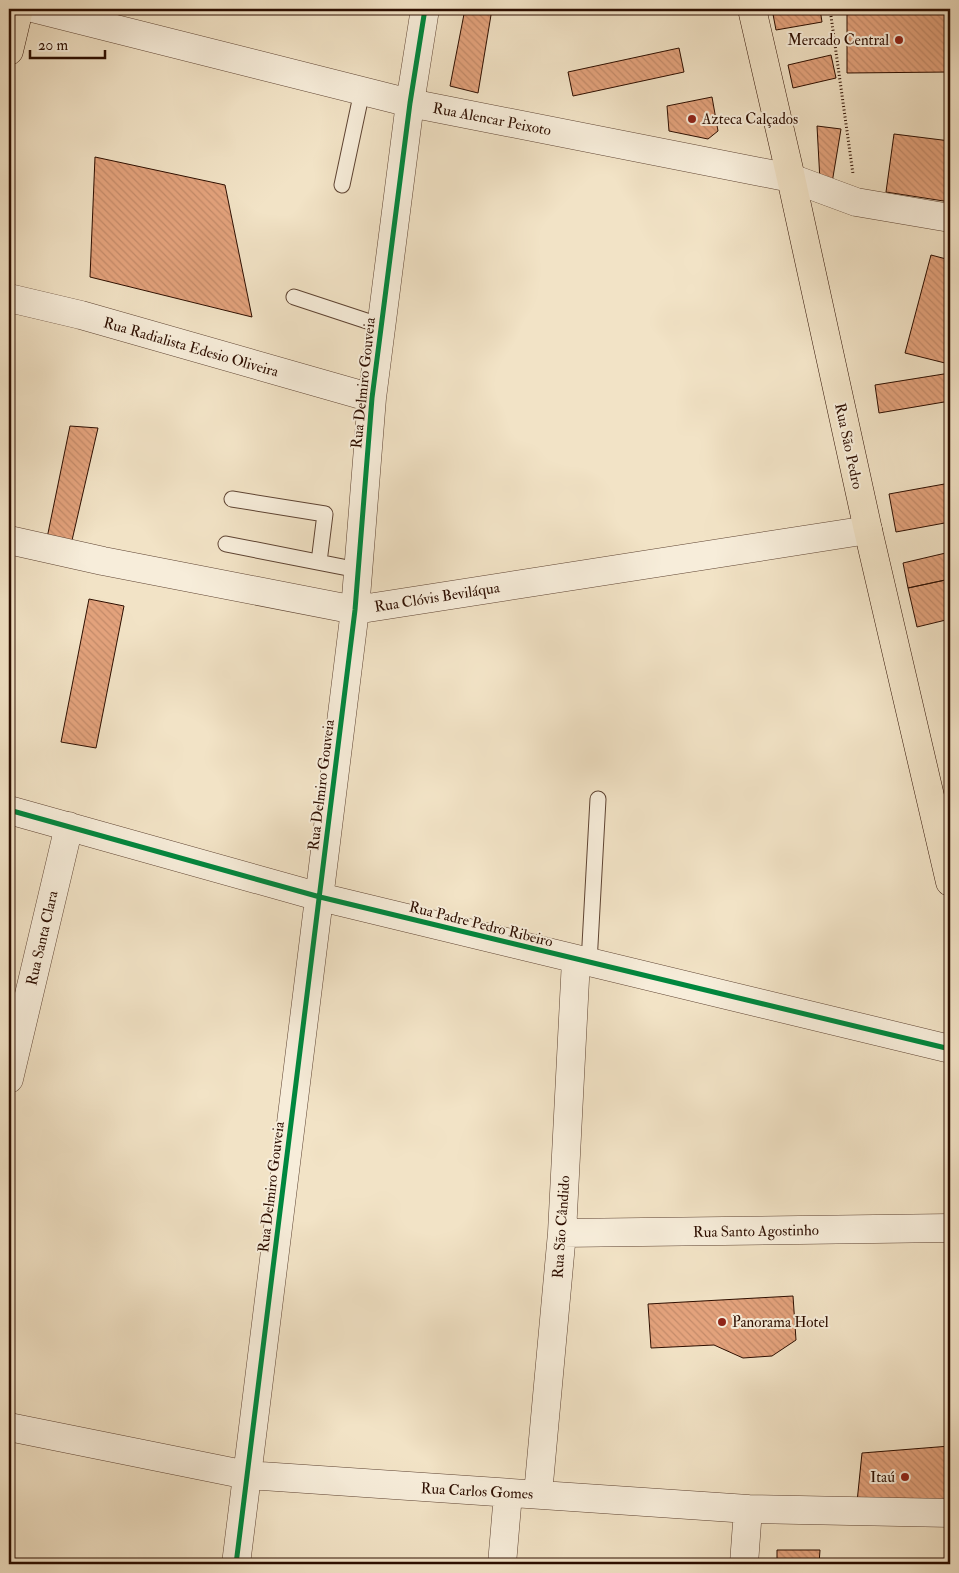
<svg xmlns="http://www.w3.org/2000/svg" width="959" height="1573" font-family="'IM FELL Double Pica',serif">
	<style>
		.building { fill: url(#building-back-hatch); stroke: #2d0e00 }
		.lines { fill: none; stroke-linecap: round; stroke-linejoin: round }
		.service-casing { stroke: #5e4332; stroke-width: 17 }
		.minor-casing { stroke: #5e4332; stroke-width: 29 }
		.trunk-casing { stroke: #2d0e00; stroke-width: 29 }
		.path { stroke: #2d0e00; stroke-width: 3; stroke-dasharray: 1 2.5; stroke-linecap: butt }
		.service { stroke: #f7edda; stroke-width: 15 }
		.minor { stroke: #f7edda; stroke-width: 28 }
		.trunk { stroke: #f2e3c6; stroke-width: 28 }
		.cycleway-casing { stroke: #f7edda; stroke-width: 8 }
		.cycleway { stroke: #00873e; stroke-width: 5 }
		.poi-dot { fill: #8f2418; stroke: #f7edda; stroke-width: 2 }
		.labels { text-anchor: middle; stroke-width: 4; stroke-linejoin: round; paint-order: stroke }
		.poi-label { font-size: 15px; fill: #2d0e00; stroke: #f7edda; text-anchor: end }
		.street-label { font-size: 15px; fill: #2d0e00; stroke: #f7edda }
	</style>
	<defs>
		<pattern id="building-back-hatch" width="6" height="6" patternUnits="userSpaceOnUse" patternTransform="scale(1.25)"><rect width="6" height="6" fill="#e4a37d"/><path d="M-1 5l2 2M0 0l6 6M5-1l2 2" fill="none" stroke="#c48b6a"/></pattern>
	</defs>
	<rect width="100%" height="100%" fill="#f2e3c6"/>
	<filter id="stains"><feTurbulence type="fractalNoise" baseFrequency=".004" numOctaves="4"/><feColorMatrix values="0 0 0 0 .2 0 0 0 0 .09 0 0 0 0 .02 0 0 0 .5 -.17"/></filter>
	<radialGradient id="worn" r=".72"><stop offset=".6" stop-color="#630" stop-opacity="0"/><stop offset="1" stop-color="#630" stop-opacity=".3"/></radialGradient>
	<path class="building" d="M465 9H492L478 93 450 86Z
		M772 9H820L822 22 776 30Z
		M847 9H950V72L847 73Z
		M679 48 684 72 573 96 568 72Z
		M831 55 836 78 793 88 788 65Z
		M712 97 718 131 708 139 669 131 667 106Z
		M817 126 841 129 832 183 820 181Z
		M894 134 950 141V202L886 192Z
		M95 157 225 185 252 317 90 277Z
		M931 255 950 260 949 364 905 353Z
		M950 373V401L879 413 875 385Z
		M70 426 98 428 70 549 46 543Z
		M950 483V522L896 532 889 494Z
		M950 552V579L908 588 903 563Z
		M950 579V619L917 627 908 588Z
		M89 599 124 606 96 748 61 742Z
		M950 796V826L939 798Z
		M793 1296 796 1340 772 1356 743 1358 714 1345 651 1348 648 1304Z
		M950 1446V1506L857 1502 862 1453Z
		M777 1550H820L819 1564H777Z"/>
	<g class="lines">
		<g class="service-casing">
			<path id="service" d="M342 185 362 91
				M294 297 382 326
				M232 499 325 514 319 562
				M226 544 358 570
				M589 963 598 799"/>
		</g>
		<g class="minor-casing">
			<path id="minor" d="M36 9 410 103 791 178 856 202 950 218
				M9 298 81 315 372 398
				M9 540 103 561 355 610 868 530
				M9 810 320 897 950 1049
				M9 1079 69 826
				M562 1233 950 1228
				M9 1427 247 1475 748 1509 950 1513
				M538 1494 562 1233 576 960
				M236 1564 355 610 372 398 410 103 425 9
				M502 1564 508 1494
				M744 1564 748 1509"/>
		</g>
		<g class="trunk-casing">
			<path id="trunk" d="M752 9 791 178 868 530 950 882
				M9 51 19 9"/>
		</g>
		<path class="path" d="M830 9 853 174"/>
		<use href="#service" class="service"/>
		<use href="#minor" class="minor"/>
		<use href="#trunk" class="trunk"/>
		<g class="cycleway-casing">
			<path id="cycleway" d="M9 810 320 897 950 1049
				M236 1564 355 610 372 398 410 103 425 9"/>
		</g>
		<use href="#cycleway" class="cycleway"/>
	</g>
	<g class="poi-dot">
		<circle cx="899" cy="40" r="5"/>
		<circle cx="692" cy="119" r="5"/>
		<circle cx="722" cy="1322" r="5"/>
		<circle cx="905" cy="1477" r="5"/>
	</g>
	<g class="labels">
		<g class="poi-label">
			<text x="889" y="45">Mercado Central</text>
			<text x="702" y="124" text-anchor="start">Azteca Calçados</text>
			<text x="732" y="1327" text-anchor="start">Panorama Hotel</text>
			<text x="895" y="1482">Itaú</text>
		</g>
		<g class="street-label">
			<text transform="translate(492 119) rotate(11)" y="5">Rua Alencar Peixoto</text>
			<text transform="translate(191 347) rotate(16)" y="5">Rua Radialista Edesio Oliveira</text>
			<text transform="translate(363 383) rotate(-84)" y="5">Rua Delmiro Gouveia</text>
			<text transform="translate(849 446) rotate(78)" y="5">Rua São Pedro</text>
			<text transform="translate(437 597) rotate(-9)" y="5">Rua Clóvis Beviláqua</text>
			<text transform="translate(321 785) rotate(-83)" y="5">Rua Delmiro Gouveia</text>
			<text transform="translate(481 924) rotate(14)" y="5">Rua Padre Pedro Ribeiro</text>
			<text transform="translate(42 938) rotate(-77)" y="5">Rua Santa Clara</text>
			<text transform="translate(271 1187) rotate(-83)" y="5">Rua Delmiro Gouveia</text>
			<text transform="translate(561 1227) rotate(-86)" y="5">Rua São Cândido</text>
			<text transform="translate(756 1231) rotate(-1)" y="5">Rua Santo Agostinho</text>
			<text transform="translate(477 1491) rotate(3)" y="5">Rua Carlos Gomes</text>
		</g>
	</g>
	<rect width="959" height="1573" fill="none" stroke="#f2e3c6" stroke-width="30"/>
	<rect x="10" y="10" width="939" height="1553" fill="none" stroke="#2d0e00" stroke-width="2.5"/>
	<rect x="15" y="15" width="929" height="1543" fill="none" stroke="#2d0e00"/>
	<path d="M30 50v8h75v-8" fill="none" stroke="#2d0e00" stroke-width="2.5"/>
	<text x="38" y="50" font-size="15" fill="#2d0e00" stroke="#f7edda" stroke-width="4" paint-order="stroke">20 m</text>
	<rect width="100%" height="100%" filter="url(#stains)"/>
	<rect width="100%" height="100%" fill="url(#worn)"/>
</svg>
